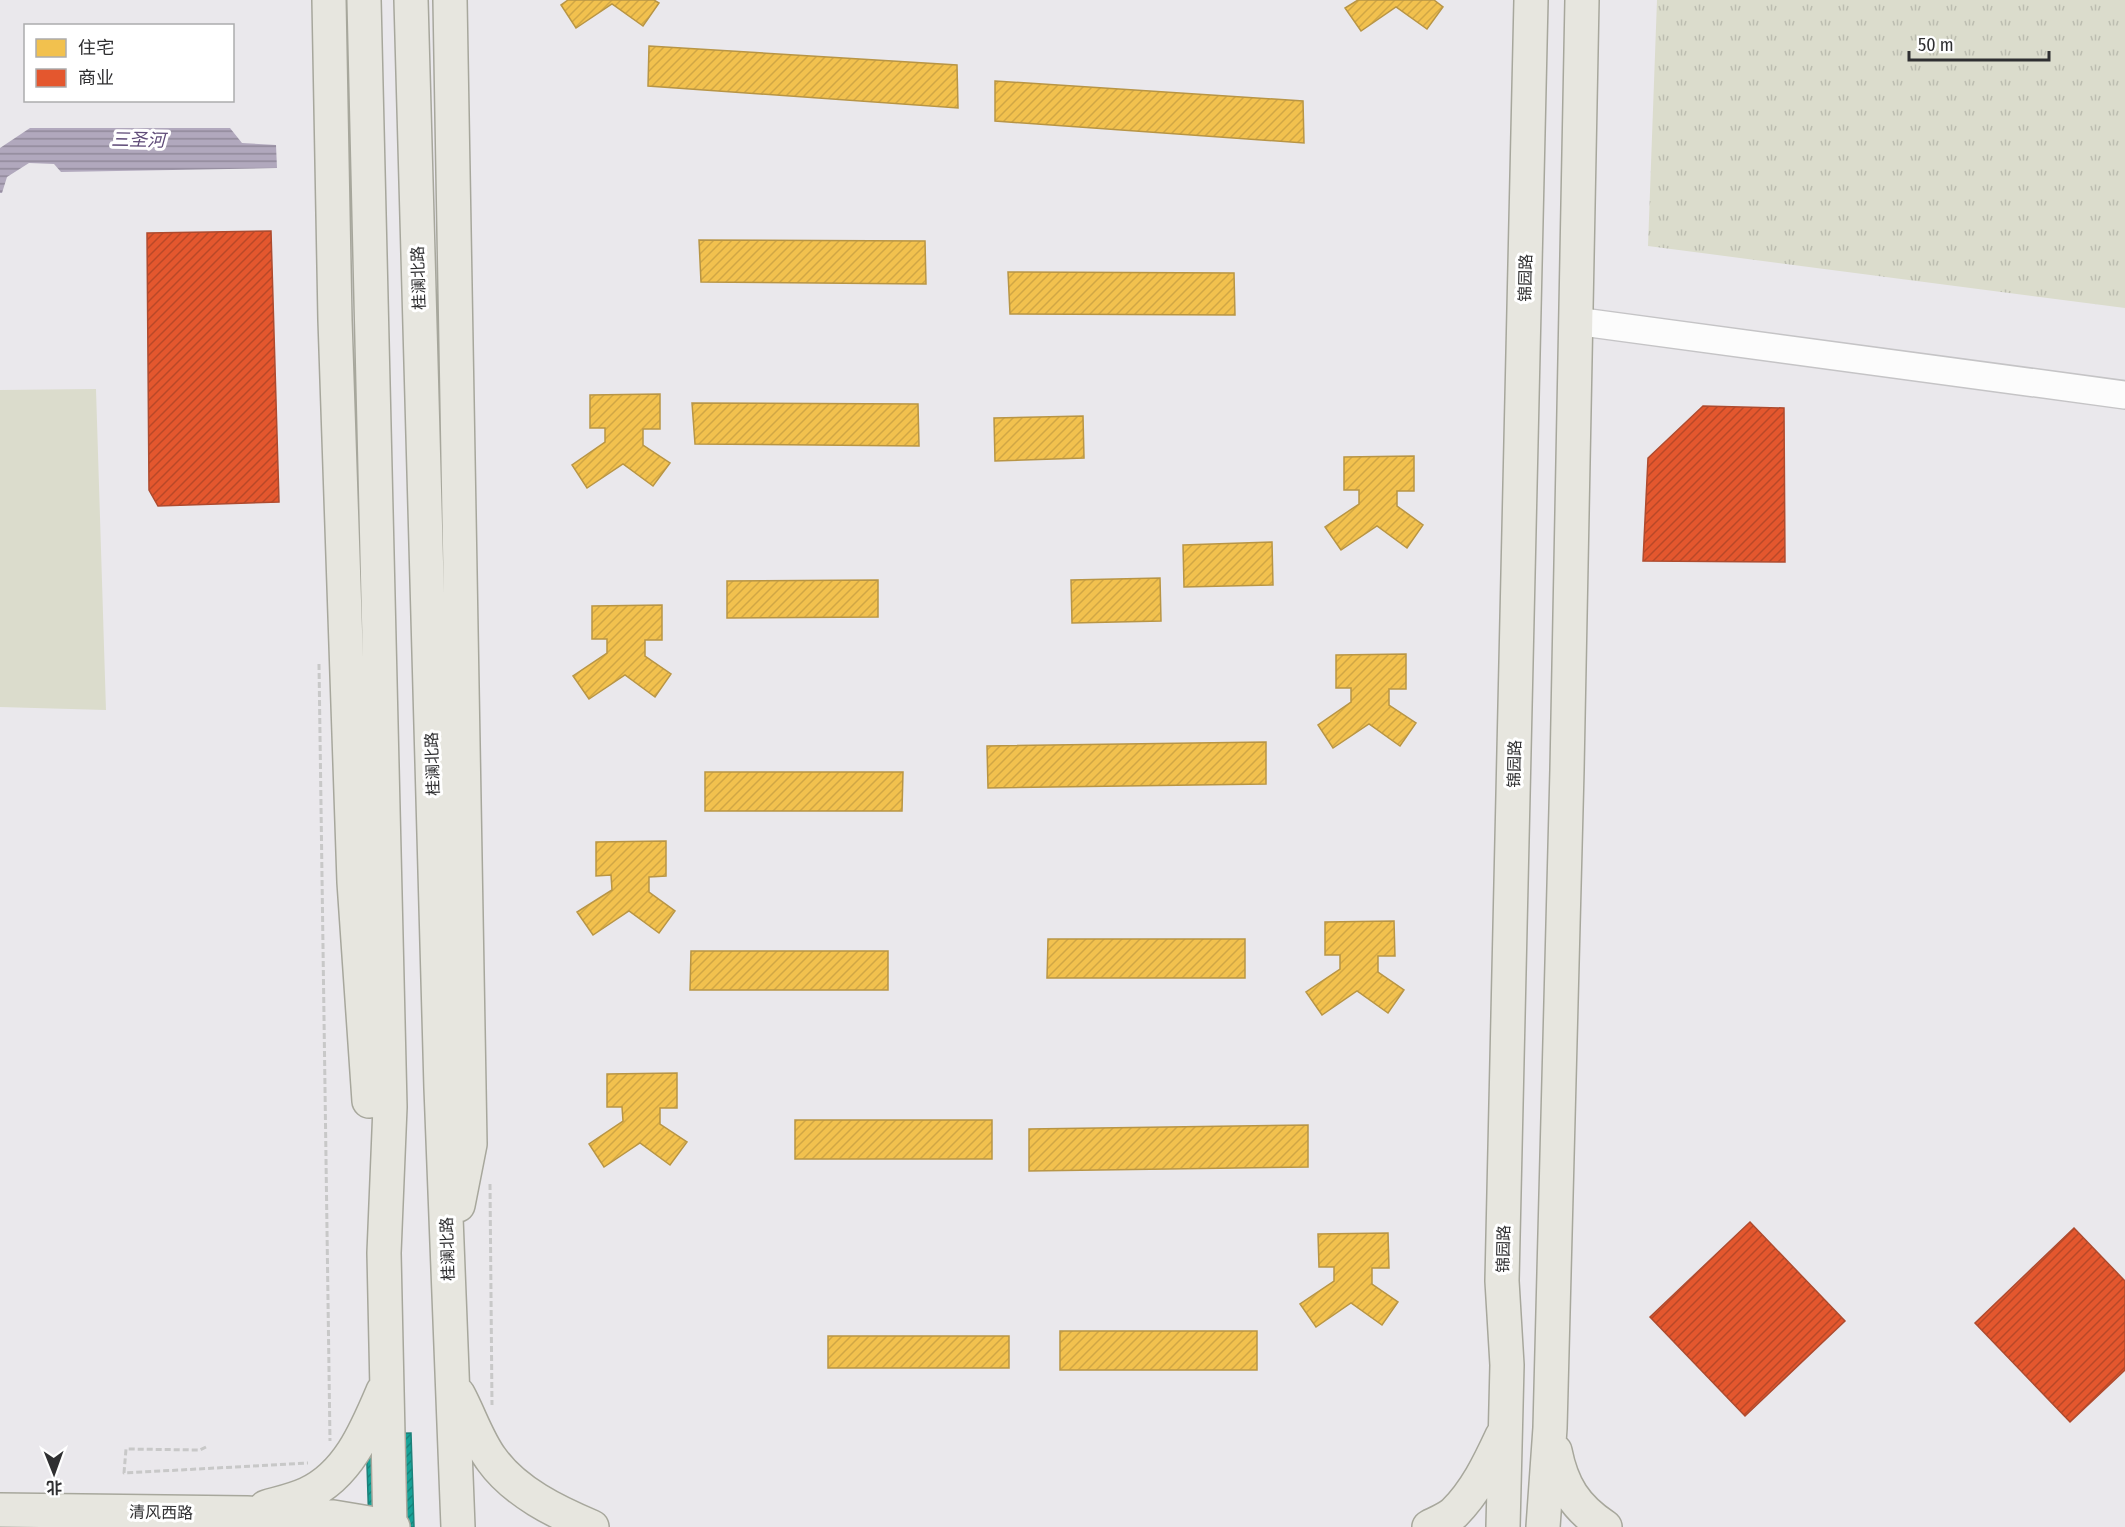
<svg xmlns="http://www.w3.org/2000/svg" width="2125" height="1527" font-family="'Fira Sans Condensed','Noto Sans SC',sans-serif">
	<style>
		.grass { fill: url(#grass-tufts) }
		.garden { fill: #dbdccc }
		.water { fill: url(#water-rules) }
		.homes { fill: url(#homes-hatch); stroke: #b89545; stroke-width: 1.5 }
		.shops { fill: url(#shops-hatch); stroke: #ae4b2f; stroke-width: 1.5 }
		.public { fill: url(#public-hatch); stroke: #1e8079; stroke-width: 1.5 }
		.lines { fill: none; stroke-linecap: round; stroke-linejoin: round }
		.minor-casing { stroke: #c5c4c6; stroke-width: 30 }
		.major-casing { stroke: #a7a79c; stroke-width: 36 }
		.path { stroke: #c8c8c8; stroke-width: 3; stroke-dasharray: 6 3; stroke-linecap: butt }
		.minor { stroke: #fcfcfc; stroke-width: 27 }
		.major { stroke: #e7e6df; stroke-width: 33 }
		.labels { text-anchor: middle; stroke-width: 6; stroke-linejoin: round; paint-order: stroke }
		.street-label { font-size: 16px; fill: #2f2f31; stroke: #fff }
		.water-label { font-size: 18px; font-style: italic; fill: #5f4b78; stroke: #fff }
	</style>
	<defs>
		<pattern id="grass-tufts" width="24" height="20" patternUnits="userSpaceOnUse" patternTransform="scale(1.5)"><rect width="24" height="20" fill="#dbdccc"/><path d="M3 7l-1-3M5 7V3M7 7l1-3M15 17l-1-3M17 17v-4M19 17l1-3" fill="none" stroke="#bcbdb0"/></pattern>
		<pattern id="water-rules" width="6" height="5" patternUnits="userSpaceOnUse" patternTransform="scale(1.5)"><rect width="6" height="5" fill="#b1a8bd"/><path d="M0 2.5h6" fill="none" stroke="#90899a"/></pattern>
		<pattern id="homes-hatch" width="6" height="6" patternUnits="userSpaceOnUse" patternTransform="scale(1.5)"><rect width="6" height="6" fill="#f2c14e"/><path d="M-1 1l2-2M0 6l6-6M5 7l2-2" fill="none" stroke="#d0a645"/></pattern>
		<pattern id="shops-hatch" width="6" height="6" patternUnits="userSpaceOnUse" patternTransform="scale(1.5)"><rect width="6" height="6" fill="#e4572e"/><path d="M-1 1l2-2M0 6l6-6M5 7l2-2" fill="none" stroke="#b94828"/></pattern>
		<pattern id="public-hatch" width="6" height="6" patternUnits="userSpaceOnUse" patternTransform="scale(1.5)"><rect width="6" height="6" fill="#17a398"/><path d="M-1 1l2-2M0 6l6-6M5 7l2-2" fill="none" stroke="#15857d"/></pattern>
	</defs>
	<rect width="100%" height="100%" fill="#eae8ec"/>
	<path class="grass" d="M1657 0H2125V308L1648 246Z"/>
	<path class="garden" d="M96 389 106 710 0 707V390Z"/>
	<path class="water" d="M30 128H230L242 143 276 145 277 168 61 172 54 164 29 163 7 177 2 193H0V148Z"/>
	<path class="homes" d="M568 0H654L659 3 643 26 612 4 576 28 561 5Z
		M1358 0H1434L1443 7 1427 29 1396 7 1361 31 1345 8Z
		M649 46 957 65 958 108 648 86Z
		M995 81 1303 101 1304 143 995 121Z
		M699 240 925 241 926 284 701 282Z
		M1008 272 1234 273 1235 315 1010 314Z
		M660 394V429H643V445L670 463 653 486 623 464 587 488 572 465 605 442V428H590V395Z
		M692 403 918 404 919 446 695 444Z
		M1083 416 1084 458 995 461 994 418Z
		M1414 456V491H1397V506L1423 525 1407 548 1377 526 1341 550 1325 527 1359 504V490H1344V457Z
		M1272 542 1273 585 1184 587 1183 545Z
		M1160 578 1161 621 1072 623 1071 580Z
		M878 580V617L727 618V581Z
		M662 605V640H645V656L671 674 655 697 625 675 589 699 573 676 607 653V639H592V606Z
		M1406 654V689H1389V705L1416 723 1400 746 1369 724 1333 748 1318 725 1351 702V688H1336V655Z
		M1266 742V784L988 788 987 746Z
		M705 772H903L902 811H705Z
		M666 841V876L649 877V892L675 911 659 933 629 911 593 935 577 912 612 890 611 875 596 876V842Z
		M1394 921 1395 956H1378V972L1404 990 1388 1013 1357 991 1322 1015 1306 992 1340 969V955H1325V922Z
		M1048 939H1245V978H1047Z
		M691 951H888V990H690Z
		M677 1073V1108H660V1124L687 1142 670 1165 640 1143 604 1167 589 1144 623 1121 622 1107H607V1074Z
		M795 1120H992V1159H795Z
		M1308 1125V1167L1029 1171V1129Z
		M1388 1233 1389 1268H1372V1284L1398 1302 1382 1325 1351 1303 1316 1327 1300 1304 1334 1281V1267H1319L1318 1234Z
		M1060 1331H1257V1370H1060Z
		M828 1336H1009V1368H828Z"/>
	<path class="shops" d="M271 231 279 502 158 506 149 490 147 233Z
		M1703 406 1784 408 1785 562 1643 561 1648 458Z
		M1750 1222 1845 1321 1745 1416 1650 1317Z
		M2074 1228 2125 1281V1370L2070 1422 1975 1323Z"/>
	<path class="public" d="M411 1433 414 1527H369L366 1434Z"/>
	<g class="lines">
		<g class="minor-casing">
			<path id="minor" d="M1575 321 2125 395"/>
		</g>
		<g class="major-casing">
			<path id="major" d="M329 0 335 320 354 882 369 1101
				M364 0 390 1107 384 1253 390 1527
				M411 0 441 1088 458 1527
				M450 0 470 1144 458 1205
				M458 1394C469 1414 478 1442 492 1460 515 1492 556 1512 592 1527
				M1555 1451C1562 1486 1575 1507 1605 1527
				M266 1507C280 1503 294 1500 307 1494 348 1475 366 1431 383 1391
				M0 1510 247 1513 333 1517 393 1527
				M1429 1527C1437 1523 1447 1519 1454 1513 1476 1491 1489 1464 1502 1436
				M1503 1527 1507 1365 1502 1281 1531 0
				M1543 1527 1550 1428 1567 770 1582 0"/>
		</g>
		<path class="path" d="M319 664 330 1441
			M490 1184 492 1405
			M206 1447 200 1450 126 1449 124 1473 308 1463"/>
		<use href="#minor" class="minor"/>
		<use href="#major" class="major"/>
	</g>
	<g class="labels">
		<g class="street-label">
			<text transform="translate(418 278) rotate(-92)" y="6">桂澜北路</text>
			<text transform="translate(1525 278) rotate(-89)" y="6">锦园路</text>
			<text transform="translate(432 764) rotate(-92)" y="6">桂澜北路</text>
			<text transform="translate(1514 764) rotate(-89)" y="6">锦园路</text>
			<text transform="translate(447 1249) rotate(-92)" y="6">桂澜北路</text>
			<text transform="translate(1503 1249) rotate(-89)" y="6">锦园路</text>
			<text transform="translate(161 1512) rotate(1)" y="6">清风西路</text>
		</g>
		<g class="water-label">
			<text transform="translate(138 140) rotate(1)" y="6">三圣河</text>
		</g>
	</g>
	<rect x="24" y="24" width="210" height="78" fill="#ffffff" stroke="#acacad" stroke-width="1.5"/>
	<rect x="36" y="39" width="30" height="18" fill="#f2c14e" stroke="#acacad" stroke-width="1.5"/>
	<text x="78" y="54" font-size="18" fill="#2f2f31">住宅</text>
	<rect x="36" y="69" width="30" height="18" fill="#e4572e" stroke="#acacad" stroke-width="1.5"/>
	<text x="78" y="84" font-size="18" fill="#2f2f31">商业</text>
	<g transform="translate(54 1473) rotate(179)" stroke="#ffffff" stroke-width="4.5" paint-order="stroke">
	<path d="M0-4.5L10 22L0 15L-10 22Z" fill="#2f2f31"/>
	<text y="-9" font-size="16" font-weight="bold" text-anchor="middle" fill="#2f2f31">北</text>
	</g>
	<path d="M1909 51v9h140v-9" fill="none" stroke="#2f2f31" stroke-width="3"/>
	<text x="1918" y="51" font-size="18" fill="#2f2f31" stroke="#ffffff" stroke-width="4.5" paint-order="stroke">50 m</text>
</svg>
